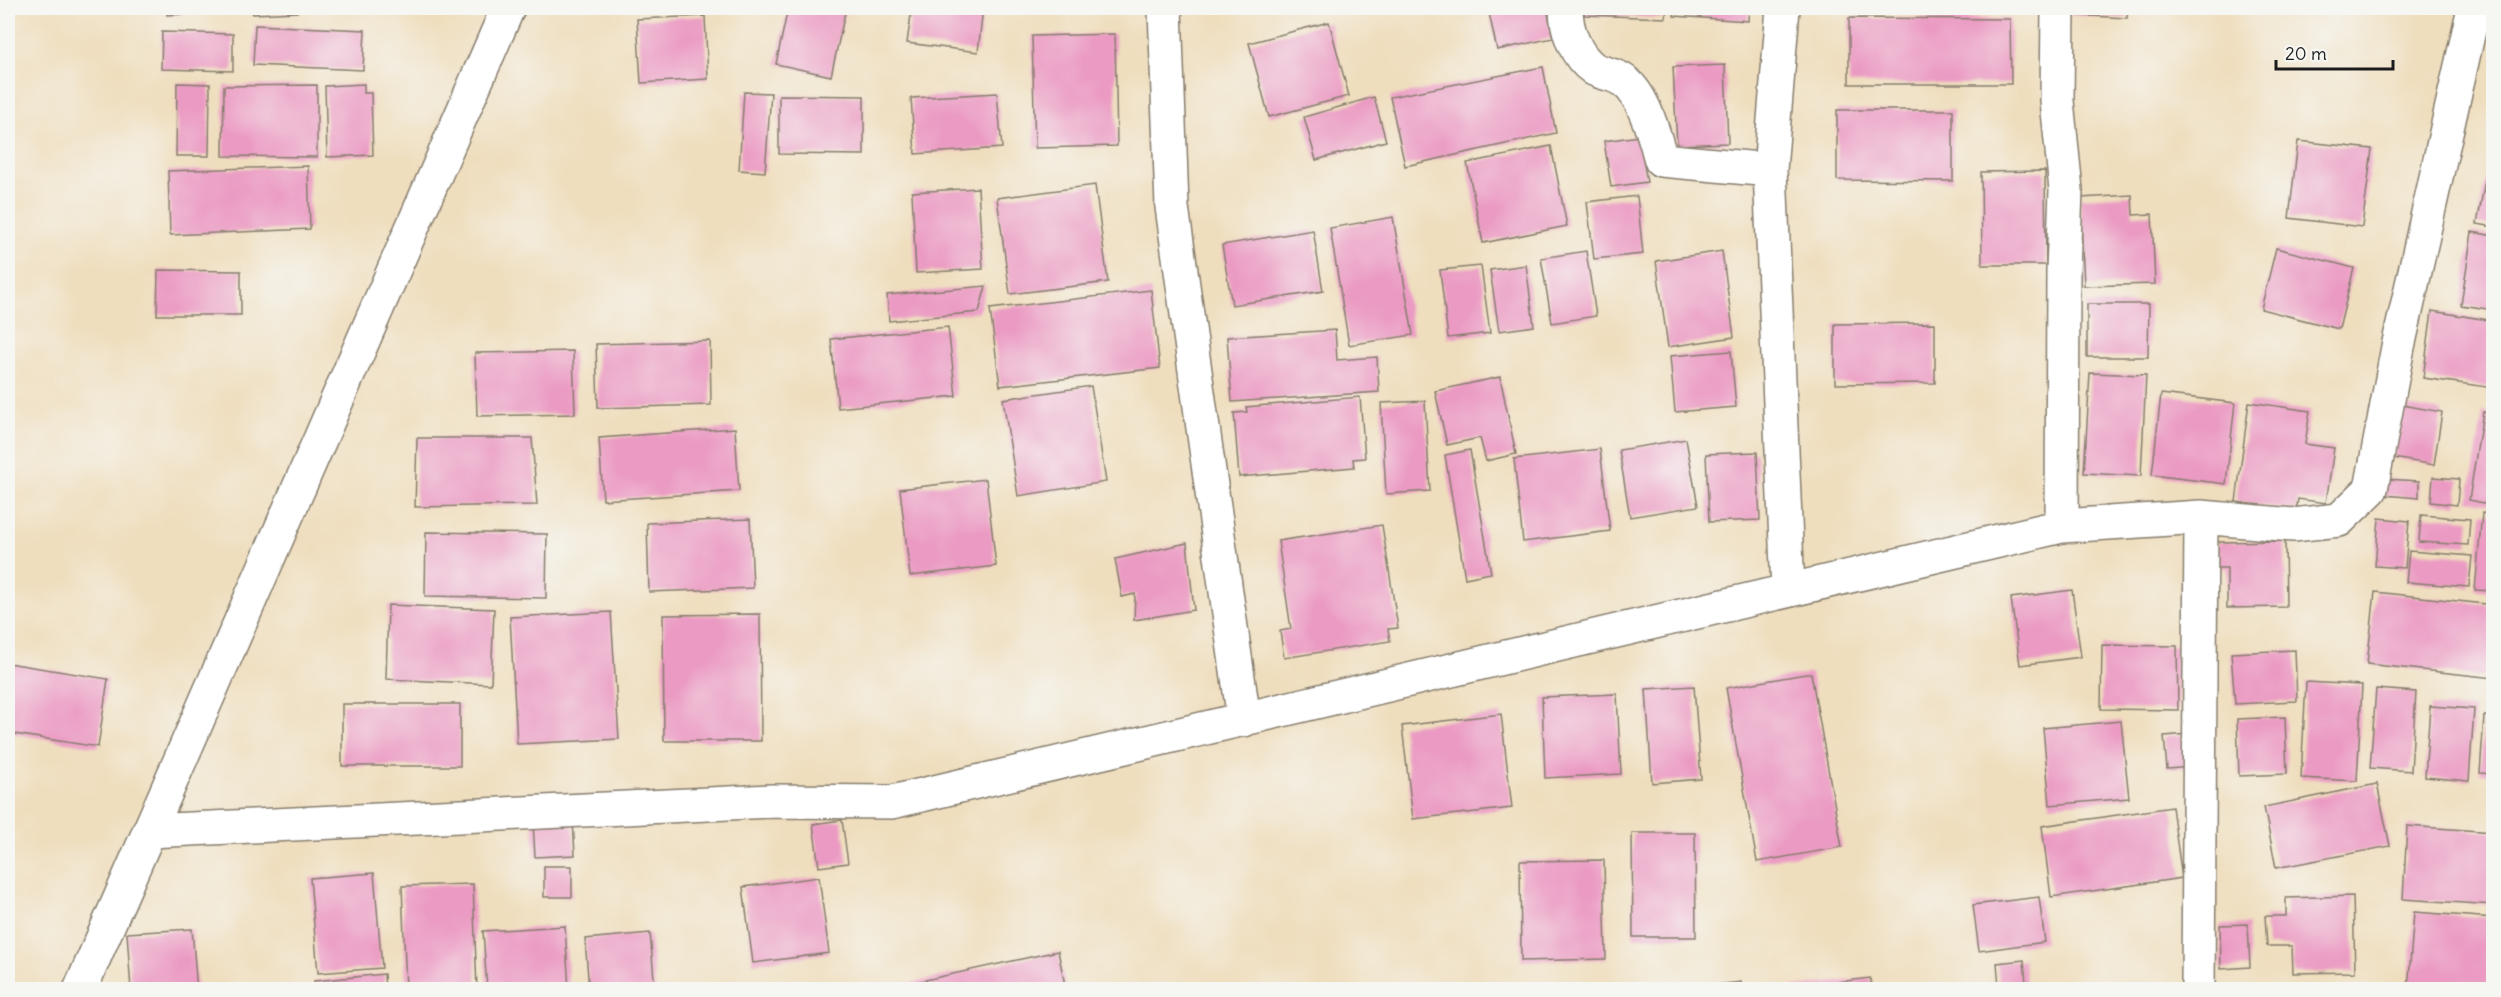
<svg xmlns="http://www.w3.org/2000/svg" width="2501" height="997" font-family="Delius,sans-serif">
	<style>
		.building { fill: #eb9bc3 }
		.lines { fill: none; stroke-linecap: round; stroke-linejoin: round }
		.minor-casing { stroke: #867d6d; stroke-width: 36 }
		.minor { stroke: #fff; stroke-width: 33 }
	</style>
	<rect width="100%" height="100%" fill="#f6f6f2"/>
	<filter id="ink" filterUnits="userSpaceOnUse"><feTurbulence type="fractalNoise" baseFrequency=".0167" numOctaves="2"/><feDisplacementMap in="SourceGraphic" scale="12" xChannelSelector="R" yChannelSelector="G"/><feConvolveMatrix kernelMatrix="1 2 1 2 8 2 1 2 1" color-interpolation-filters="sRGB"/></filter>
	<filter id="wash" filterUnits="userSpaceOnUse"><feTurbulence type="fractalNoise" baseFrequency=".008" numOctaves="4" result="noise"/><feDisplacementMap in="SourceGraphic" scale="24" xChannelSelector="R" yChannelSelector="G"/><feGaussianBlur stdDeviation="1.35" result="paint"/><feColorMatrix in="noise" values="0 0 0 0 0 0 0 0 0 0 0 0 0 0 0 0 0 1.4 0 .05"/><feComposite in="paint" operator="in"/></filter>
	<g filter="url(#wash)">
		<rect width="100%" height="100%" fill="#efdebe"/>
		<g id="blocks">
			<path class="building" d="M167 8H182V14L167 15Z
				M250 8H296L297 12 253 14Z
				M713 8H778V11L713 9Z
				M788 8H846L831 76 776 64Z
				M912 8H983L978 52 907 43Z
				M1488 8H1547L1553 38 1497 50Z
				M1585 8H1667L1666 18 1584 15Z
				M1675 8H1749L1748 21 1674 16Z
				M2072 8H2128L2127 18 2071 15Z
				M705 16 708 79 641 83 637 19Z
				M1849 18 2010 19 2011 84H1849Z
				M1329 22 1349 96 1269 117 1249 43Z
				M255 25 365 30 363 70 253 65Z
				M162 32 233 34V71L161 69Z
				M1115 34 1117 146 1035 148 1032 36Z
				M1725 65 1728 143 1677 145 1673 67Z
				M1543 67 1556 133 1405 166 1390 97Z
				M177 83 210 84 209 156H176Z
				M364 84V93H371L373 155 327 157 325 86Z
				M317 85V157L223 156 224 86Z
				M744 92 771 93 765 172 739 170Z
				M997 93 1002 148 915 154 911 98Z
				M779 95 864 96V155L779 154Z
				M1374 97 1386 141 1316 160 1304 117Z
				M1837 110H1953V181L1837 180Z
				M1639 136 1647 182 1611 187 1604 141Z
				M2298 141 2372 149 2362 227 2289 218Z
				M1551 146 1567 226 1483 243 1467 163Z
				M2491 148 2494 149V227L2477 224Z
				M308 166 310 229 170 235 168 171Z
				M2045 171 2046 265H1982L1981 172Z
				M1095 185 1108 282 1010 294 997 198Z
				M978 188 983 269 916 273 912 192Z
				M2132 195 2133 215 2152 214 2155 284 2084 286 2080 198Z
				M1637 196 1643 254 1594 259 1587 202Z
				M1393 217 1413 335 1349 345 1330 228Z
				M1313 230 1323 291 1232 305 1222 245Z
				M2472 232 2494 236V310L2461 305Z
				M2276 248 2354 268 2339 329 2261 309Z
				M1586 251 1596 316 1552 323 1541 258Z
				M1722 251 1734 337 1668 347 1656 261Z
				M1526 265 1534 326 1499 331 1490 270Z
				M1481 266 1490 333 1448 338 1440 270Z
				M158 270 241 271V315H157Z
				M986 286 979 312 889 321 887 295Z
				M1151 290 1160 368 1000 386 990 309Z
				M2087 304H2149L2148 357H2087Z
				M2432 311 2494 321V388L2423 378Z
				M1935 323V383L1835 384V324Z
				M948 327 956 396 838 408 831 339Z
				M1335 330 1337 360 1377 357 1379 392 1232 402 1227 337Z
				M710 341 711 405 598 408 596 344Z
				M573 351 575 414 477 416 475 353Z
				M1731 351 1736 407 1675 412 1670 356Z
				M2090 373 2146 375 2141 476 2084 473Z
				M1500 377 1516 454 1486 461 1480 438 1447 445 1435 391Z
				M1091 386 1106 482 1018 496 1003 399Z
				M2161 394 2235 403 2226 484 2152 475Z
				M1360 397 1365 458 1353 459 1354 467 1239 477 1234 413 1247 412 1246 407Z
				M1425 401 1430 491 1386 494 1381 403Z
				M2249 402 2310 411 2305 444 2334 448 2326 503 2298 499 2296 511 2236 502Z
				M2402 405 2442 412 2434 465 2393 458Z
				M2483 412 2494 414V505L2469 500Z
				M735 428 739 491 603 500 599 438Z
				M417 438H532L537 505 415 507Z
				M1686 439 1698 506 1630 517 1619 450Z
				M1600 449 1610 531 1523 542 1514 459Z
				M1470 450 1491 573 1465 578 1445 455Z
				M1757 452 1760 520 1709 522 1706 454Z
				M2433 477 2459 479 2457 505 2431 502Z
				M986 479 996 566 910 576 900 489Z
				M2384 479 2419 481V498L2383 495Z
				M2482 513 2494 514V591L2475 590Z
				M2421 515 2470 519 2468 545 2419 542Z
				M2379 518 2409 521 2405 568 2375 566Z
				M750 519 753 588 649 592 647 523Z
				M1382 525 1398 628 1388 629 1390 641 1284 658 1280 631 1291 629 1278 541Z
				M426 532 547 534 546 598 425 596Z
				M2285 541 2286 607 2227 608V568H2217V542Z
				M1187 543 1194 610 1134 620 1135 594 1122 597 1115 559Z
				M2409 551 2472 556 2469 587 2406 582Z
				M2072 590 2081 657 2020 665 2011 598Z
				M2375 592 2494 605V678L2367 664Z
				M388 605 494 609 491 684 386 679Z
				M611 612 619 739 517 744 510 617Z
				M760 614 761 741H664L663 615Z
				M2102 645 2177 646 2178 710 2101 709Z
				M2295 650 2297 701 2235 704 2231 653Z
				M8 663 108 679 98 747 8 733Z
				M1811 673 1842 847 1757 862 1726 688Z
				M2306 682 2362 685 2357 781 2301 778Z
				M1694 686 1701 779 1652 783 1646 689Z
				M2376 689 2416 692 2411 771 2370 768Z
				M1617 694 1621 774 1545 778 1542 697Z
				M342 704H460V766H342Z
				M2430 706 2474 709 2469 781 2425 777Z
				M1501 714 1512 808 1413 819 1402 726Z
				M2484 716 2494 717V774L2480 773Z
				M2285 717 2287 774 2239 776 2237 719Z
				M2121 721 2129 798 2050 805 2043 728Z
				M2189 734 2192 767 2167 769 2164 736Z
				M2377 784 2390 846 2276 868 2264 807Z
				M2172 807 2182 878 2051 897 2042 826Z
				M573 820 575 855 535 857 533 822Z
				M842 820 848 863 819 867 813 824Z
				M2407 826 2494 832V905L2403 899Z
				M1632 833H1695L1696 937H1633Z
				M1604 860 1606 959 1521 961 1520 861Z
				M544 866H572V897H544Z
				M374 873 382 968 318 973 310 878Z
				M819 877 829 953 753 963 743 887Z
				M473 884 477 990H406L402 886Z
				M2353 896 2355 972 2293 973 2292 946H2267L2265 916H2286V898Z
				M2039 897 2045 942 1979 951 1973 905Z
				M2414 912 2494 918V990H2408Z
				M2248 924 2250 967 2221 969 2220 925Z
				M565 926 569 990H487L483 931Z
				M192 929 197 990H131L127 933Z
				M650 933 655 990H589L585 939Z
				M1058 951 1066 990H893V987Z
				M2024 960 2026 983 1999 986 1997 963Z
				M384 974 385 990H315L314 981Z
				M1870 978 1872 990H1788V988Z
				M1741 982 1742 990H1689V988Z"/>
		</g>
	</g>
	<g filter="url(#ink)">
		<use href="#blocks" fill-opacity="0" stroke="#867d6d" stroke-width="1.5"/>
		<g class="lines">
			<g class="minor-casing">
				<path id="minor" d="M1165 8 1172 207 1244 720
					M1566 8C1566 29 1575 56 1594 69 1603 74 1616 74 1624 81 1644 95 1655 137 1661 160L1770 170
					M1783 8 1770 170 1788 590
					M2058 8 2057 101 2066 190 2063 271 2062 526
					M149 831 771 801 892 802 2062 526 2201 517 2293 525 2339 520 2371 489 2398 347 2474 8
					M80 990 508 8
					M2198 990 2201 517"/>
			</g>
			<use href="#minor" class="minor"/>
		</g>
	</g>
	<rect width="2501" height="997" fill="none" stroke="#f6f6f2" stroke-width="30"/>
	<path d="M2276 60v9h117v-9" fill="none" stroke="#1c1c1c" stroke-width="3"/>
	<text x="2285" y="60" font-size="18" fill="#1c1c1c" stroke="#f6f6f2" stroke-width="4.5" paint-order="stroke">20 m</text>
</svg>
